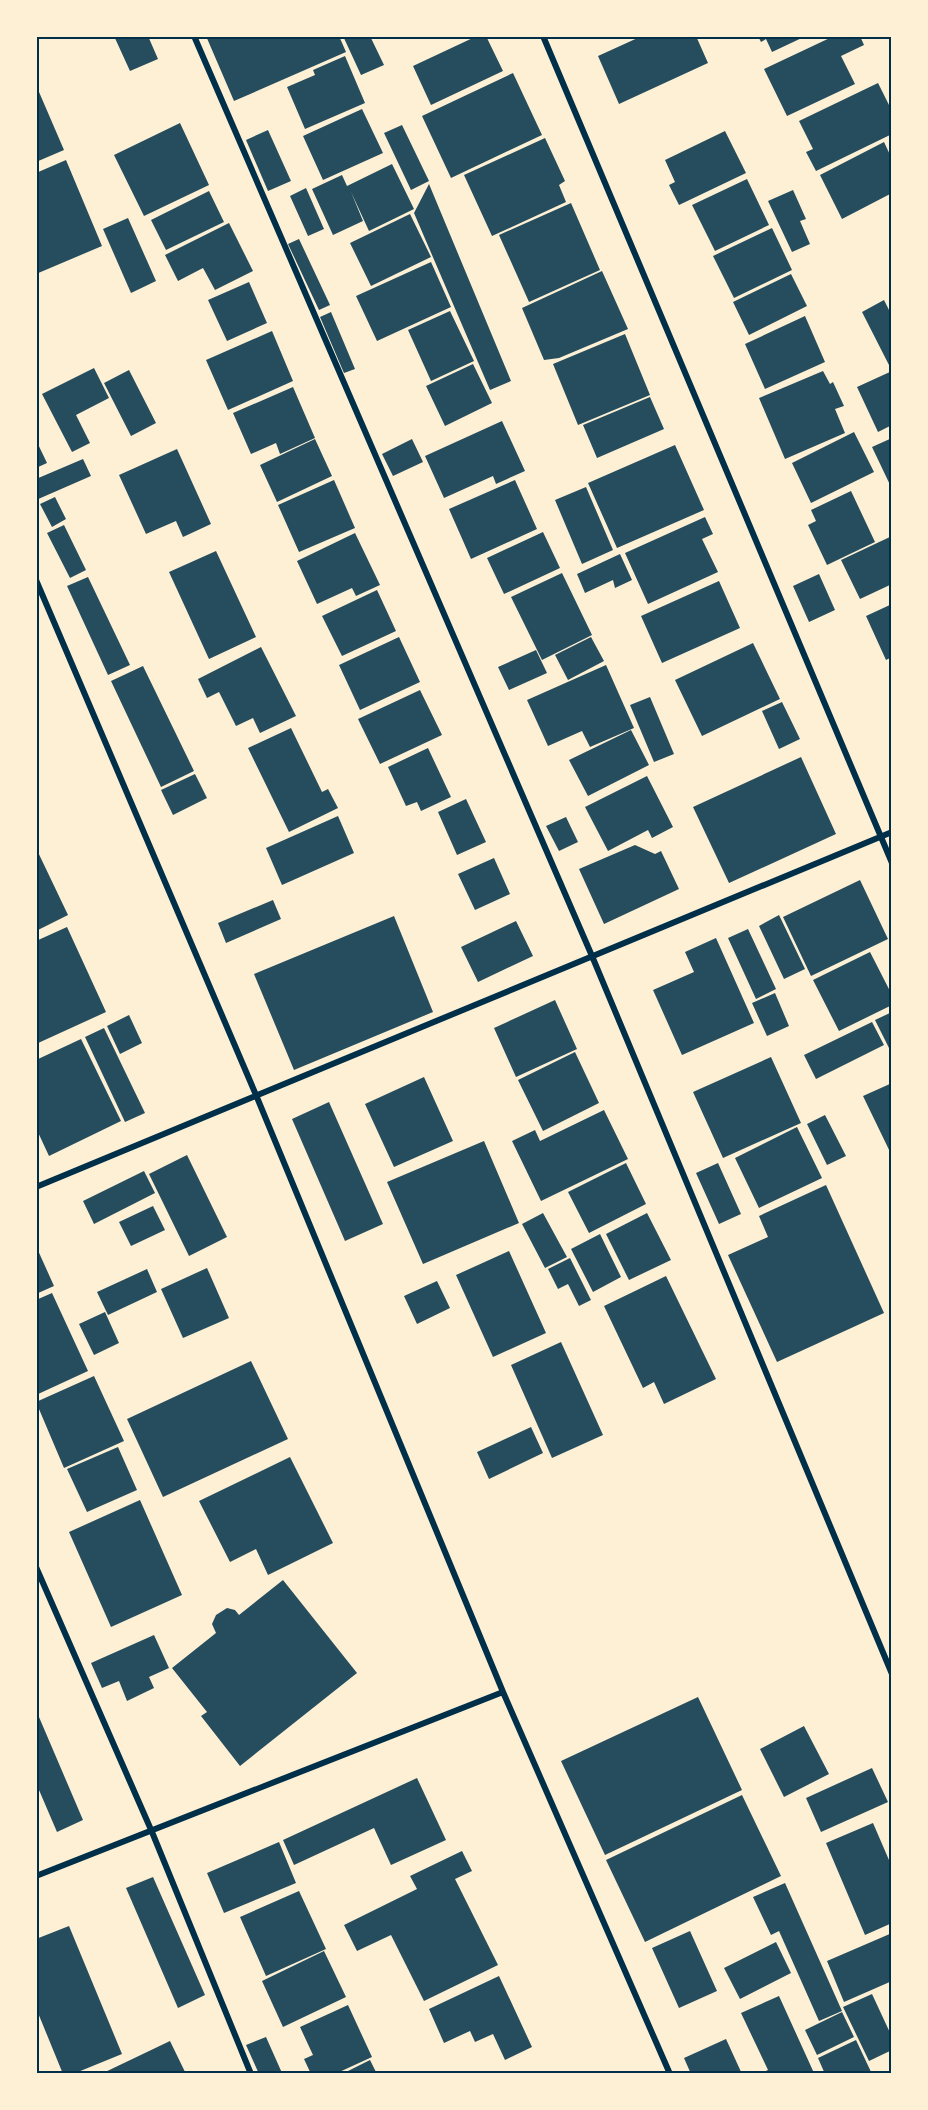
<svg xmlns="http://www.w3.org/2000/svg" width="928" height="2110" font-family="Helvetica,sans-serif">
	<style>
		.building { fill: #264d5e }
		.lines { fill: none; stroke-linecap: round; stroke-linejoin: round }
		.minor { stroke: #003049; stroke-width: 6 }
		.neatline { fill: none; stroke: #003049; stroke-width: 2 }
	</style>
	<rect width="100%" height="100%" fill="#fdf0d5"/>
	<path class="building" d="M114 36H148L158 59 130 71Z
		M206 36H339L346 52 234 101Z
		M343 36H370L384 65 361 75Z
		M477 36H486L503 71 431 105 413 66Z
		M642 36H696L708 63 619 104 598 56Z
		M758 36H806L772 52 766 39 761 42Z
		M834 36H860L864 45 841 56 855 84 787 116 764 69Z
		M345 56 365 103 305 129 287 87 315 75 313 70Z
		M513 73 542 135 451 178 422 116Z
		M878 83 892 111V134L816 171 806 152 813 149 799 121Z
		M36 85 64 150 36 162Z
		M362 109 383 153 323 180 303 136Z
		M180 123 209 185 144 216 114 155Z
		M402 125 429 181 411 190 384 133Z
		M268 130 291 181 268 191 246 140Z
		M725 131 746 173 679 205 669 185 675 182 665 160Z
		M545 138 565 181 559 185 566 202 492 236 464 175Z
		M884 142 892 159V193L842 219 820 175Z
		M66 160 102 246 36 274V173Z
		M392 164 414 209 369 231 351 192 363 221 333 235 312 189 342 175 347 186Z
		M747 179 769 225 715 251 692 205Z
		M429 184 511 381 490 390 414 213Z
		M306 188 324 229 308 236 290 196Z
		M793 190 806 219 800 221 810 244 792 252 768 201Z
		M209 191 224 222 166 250 151 220Z
		M571 203 600 270 529 302 499 235Z
		M410 214 431 257 371 286 350 243Z
		M128 218 156 281 131 293 103 229Z
		M229 223 253 271 215 290 203 268 178 281 165 255Z
		M772 228 792 270 734 298 713 256Z
		M299 239 330 305 319 310 288 244Z
		M431 262 451 307 377 341 356 296Z
		M602 271 628 329 559 358 544 360 522 308Z
		M791 274 807 306 749 335 733 302Z
		M249 282 267 323 227 341 208 300Z
		M884 300 892 316V366L890 367 862 312Z
		M450 311 474 361 431 381 408 330Z
		M331 312 355 369 344 373 320 317Z
		M805 316 825 362 765 389 745 344Z
		M272 331 293 381 228 410 206 360Z
		M625 334 650 395 578 425 553 364Z
		M473 364 492 403 445 426 426 386Z
		M94 368 109 398 76 415 90 443 72 452 42 394Z
		M129 370 156 423 131 436 104 383Z
		M823 371 830 384 833 382 844 406 835 409 845 433 785 459 759 398Z
		M892 371V425L878 432 857 387Z
		M293 387 315 438 280 454 276 443 251 454 233 413Z
		M650 397 664 429 597 458 583 425Z
		M502 421 525 471 496 484 493 476 444 498 425 456Z
		M854 432 874 472 811 503 792 463Z
		M892 438V489L872 447Z
		M315 439 332 476 277 502 260 465Z
		M412 439 423 462 393 476 382 454Z
		M36 440 47 463 36 468Z
		M675 445 704 510 617 548 588 483Z
		M177 449 211 524 183 537 176 521 146 534 119 475Z
		M83 459 91 476 36 500V479Z
		M334 480 355 528 299 552 278 505Z
		M515 480 537 529 471 559 449 509Z
		M586 487 613 550 582 564 555 500Z
		M851 491 875 542 827 565 808 525 816 521 811 510Z
		M55 497 66 519 52 527 40 504Z
		M705 517 713 534 702 539 718 572 648 604 625 553Z
		M64 525 86 570 70 578 47 533Z
		M543 532 560 568 504 594 487 558Z
		M355 533 380 585 356 596 352 588 317 604 297 561Z
		M892 536V584L860 599 841 560Z
		M216 551 256 637 209 659 169 572Z
		M620 554 632 580 615 588 613 580 585 593 577 574Z
		M562 573 592 635 542 660 511 597Z
		M819 574 835 610 809 622 793 586Z
		M88 577 130 665 108 675 67 586Z
		M719 581 740 628 662 663 641 616Z
		M377 590 396 631 342 656 322 616Z
		M892 604V657L886 660 866 616Z
		M399 637 420 682 360 710 339 665Z
		M591 637 604 661 568 680 555 655Z
		M753 643 780 699 702 736 675 680Z
		M261 647 296 716 260 733 253 718 236 726 219 692 207 698 198 679Z
		M536 650 547 673 509 690 498 667Z
		M606 665 634 728 590 747 582 731 548 746 527 700Z
		M143 666 194 771 161 787 111 681Z
		M420 690 442 735 380 764 358 719Z
		M650 697 674 754 654 762 630 705Z
		M782 702 800 739 779 749 762 711Z
		M291 728 322 792 328 789 338 808 289 832 248 748Z
		M631 730 649 765 588 796 569 760Z
		M428 748 451 797 421 811 417 802 406 806 388 767Z
		M801 757 836 834 729 883 693 807Z
		M195 774 207 798 173 815 161 790Z
		M647 776 673 827 652 838 648 830 608 851 585 807Z
		M466 799 486 842 457 855 438 812Z
		M338 816 354 853 282 885 266 848Z
		M566 817 578 842 559 851 546 826Z
		M635 845 655 854 661 851 679 889 604 924 579 869Z
		M36 848 68 915 36 931Z
		M494 858 510 894 475 910 458 874Z
		M860 880 888 939 811 976 783 917Z
		M273 900 281 919 226 943 218 923Z
		M779 915 805 969 784 979 759 926Z
		M394 916 433 1012 294 1070 254 974Z
		M516 921 533 956 478 982 461 947Z
		M67 927 106 1012 36 1044V941Z
		M748 929 776 989 756 999 728 938Z
		M716 938 754 1023 682 1055 653 990 694 972 685 952Z
		M870 952 892 995V1005L839 1031 813 980Z
		M775 993 789 1026 767 1036 752 1003Z
		M555 1000 577 1049 516 1077 494 1028Z
		M892 1012V1054L875 1020Z
		M129 1015 142 1043 120 1054 107 1026Z
		M872 1022 884 1045 816 1079 804 1055Z
		M104 1028 145 1113 125 1122 85 1037Z
		M81 1039 121 1121 49 1156 36 1128V1060Z
		M575 1052 599 1103 543 1131 518 1080Z
		M771 1057 801 1123 723 1158 693 1092Z
		M424 1077 453 1141 394 1167 365 1104Z
		M892 1083V1156L863 1096Z
		M329 1102 383 1224 345 1241 292 1119Z
		M604 1110 628 1159 541 1201 512 1141 535 1130 540 1141Z
		M825 1115 846 1156 827 1165 807 1124Z
		M797 1127 822 1178 759 1208 735 1158Z
		M484 1141 519 1223 423 1264 387 1182Z
		M187 1155 227 1237 189 1256 149 1174Z
		M626 1163 646 1204 589 1233 568 1192Z
		M718 1163 741 1214 719 1224 696 1173Z
		M144 1171 155 1193 94 1224 83 1201Z
		M826 1185 884 1313 777 1362 728 1255 768 1237 759 1216Z
		M153 1206 165 1230 131 1246 119 1222Z
		M543 1213 567 1257 545 1268 522 1224Z
		M647 1213 671 1260 629 1280 606 1234Z
		M600 1234 621 1277 593 1292 571 1249Z
		M36 1246 54 1286 36 1294Z
		M509 1251 546 1333 493 1357 456 1275Z
		M570 1258 591 1300 579 1306 568 1284 558 1289 548 1269Z
		M207 1268 229 1318 183 1338 161 1289Z
		M147 1269 157 1292 108 1315 97 1292Z
		M666 1276 716 1379 664 1404 654 1382 643 1388 604 1306Z
		M437 1281 450 1308 417 1324 404 1296Z
		M52 1293 88 1371 36 1395V1300Z
		M105 1312 119 1343 94 1355 79 1324Z
		M561 1342 603 1435 552 1458 511 1365Z
		M251 1361 288 1439 163 1497 127 1419Z
		M94 1376 124 1441 64 1468 36 1402Z
		M531 1427 543 1453 489 1479 477 1452Z
		M118 1447 137 1490 87 1512 67 1469Z
		M290 1457 333 1543 268 1575 256 1549 230 1562 199 1501Z
		M140 1500 182 1595 111 1627 69 1532Z
		M283 1580 357 1673 240 1766 201 1716 207 1712 172 1668 216 1633 212 1624 216 1615 227 1608 235 1610 239 1615Z
		M154 1635 169 1668 149 1677 154 1688 127 1701 119 1681 102 1688 91 1663Z
		M698 1697 742 1790 605 1855 561 1761Z
		M36 1710 83 1820 57 1832 36 1783Z
		M804 1726 829 1774 784 1797 760 1749Z
		M872 1768 888 1802 821 1832 806 1798Z
		M417 1778 446 1840 391 1865 374 1828 294 1865 283 1840Z
		M742 1795 781 1876 645 1942 606 1860Z
		M873 1823 892 1867V1923L865 1935 826 1843Z
		M279 1842 296 1883 224 1913 207 1873Z
		M462 1851 472 1871 455 1879 498 1965 424 2001 391 1935 357 1951 344 1925 417 1889 410 1876Z
		M153 1877 205 1995 178 2008 126 1888Z
		M785 1883 842 2011 819 2021 779 1931 771 1935 753 1897Z
		M299 1891 326 1949 266 1976 240 1917Z
		M69 1926 122 2054 73 2074H63L36 2008V1939Z
		M690 1931 717 1991 679 2008 652 1948Z
		M892 1933V1981L844 2002 827 1961Z
		M776 1942 791 1973 740 1999 724 1968Z
		M324 1951 346 1997 283 2027 262 1981Z
		M499 1976 532 2047 505 2060 493 2034 475 2042 470 2031 444 2043 429 2009Z
		M872 1994 892 2037V2050L869 2061 843 2007Z
		M779 1996 814 2073 811 2074H759L768 2070 741 2013Z
		M348 2005 372 2057 335 2074H311L304 2059 313 2055 300 2027Z
		M842 2012 854 2037 817 2055 805 2030Z
		M266 2037 282 2073 279 2074H259L246 2045Z
		M726 2039 742 2074H691L684 2058Z
		M856 2040 872 2074H825L818 2058Z
		M170 2041 186 2074H101Z
		M370 2060 377 2074H342Z"/>
	<g class="lines">
		<path class="minor" d="M194 36 592 956 892 1674
			M543 36 892 863
			M36 580 256 1095 503 1692 670 2074
			M36 1187 892 832
			M36 1567 152 1832 251 2074
			M36 1876 503 1692"/>
	</g>
	<rect width="928" height="2110" fill="none" stroke="#fdf0d5" stroke-width="75"/>
	<rect x="38" y="38" width="852" height="2034" class="neatline"/>
</svg>
